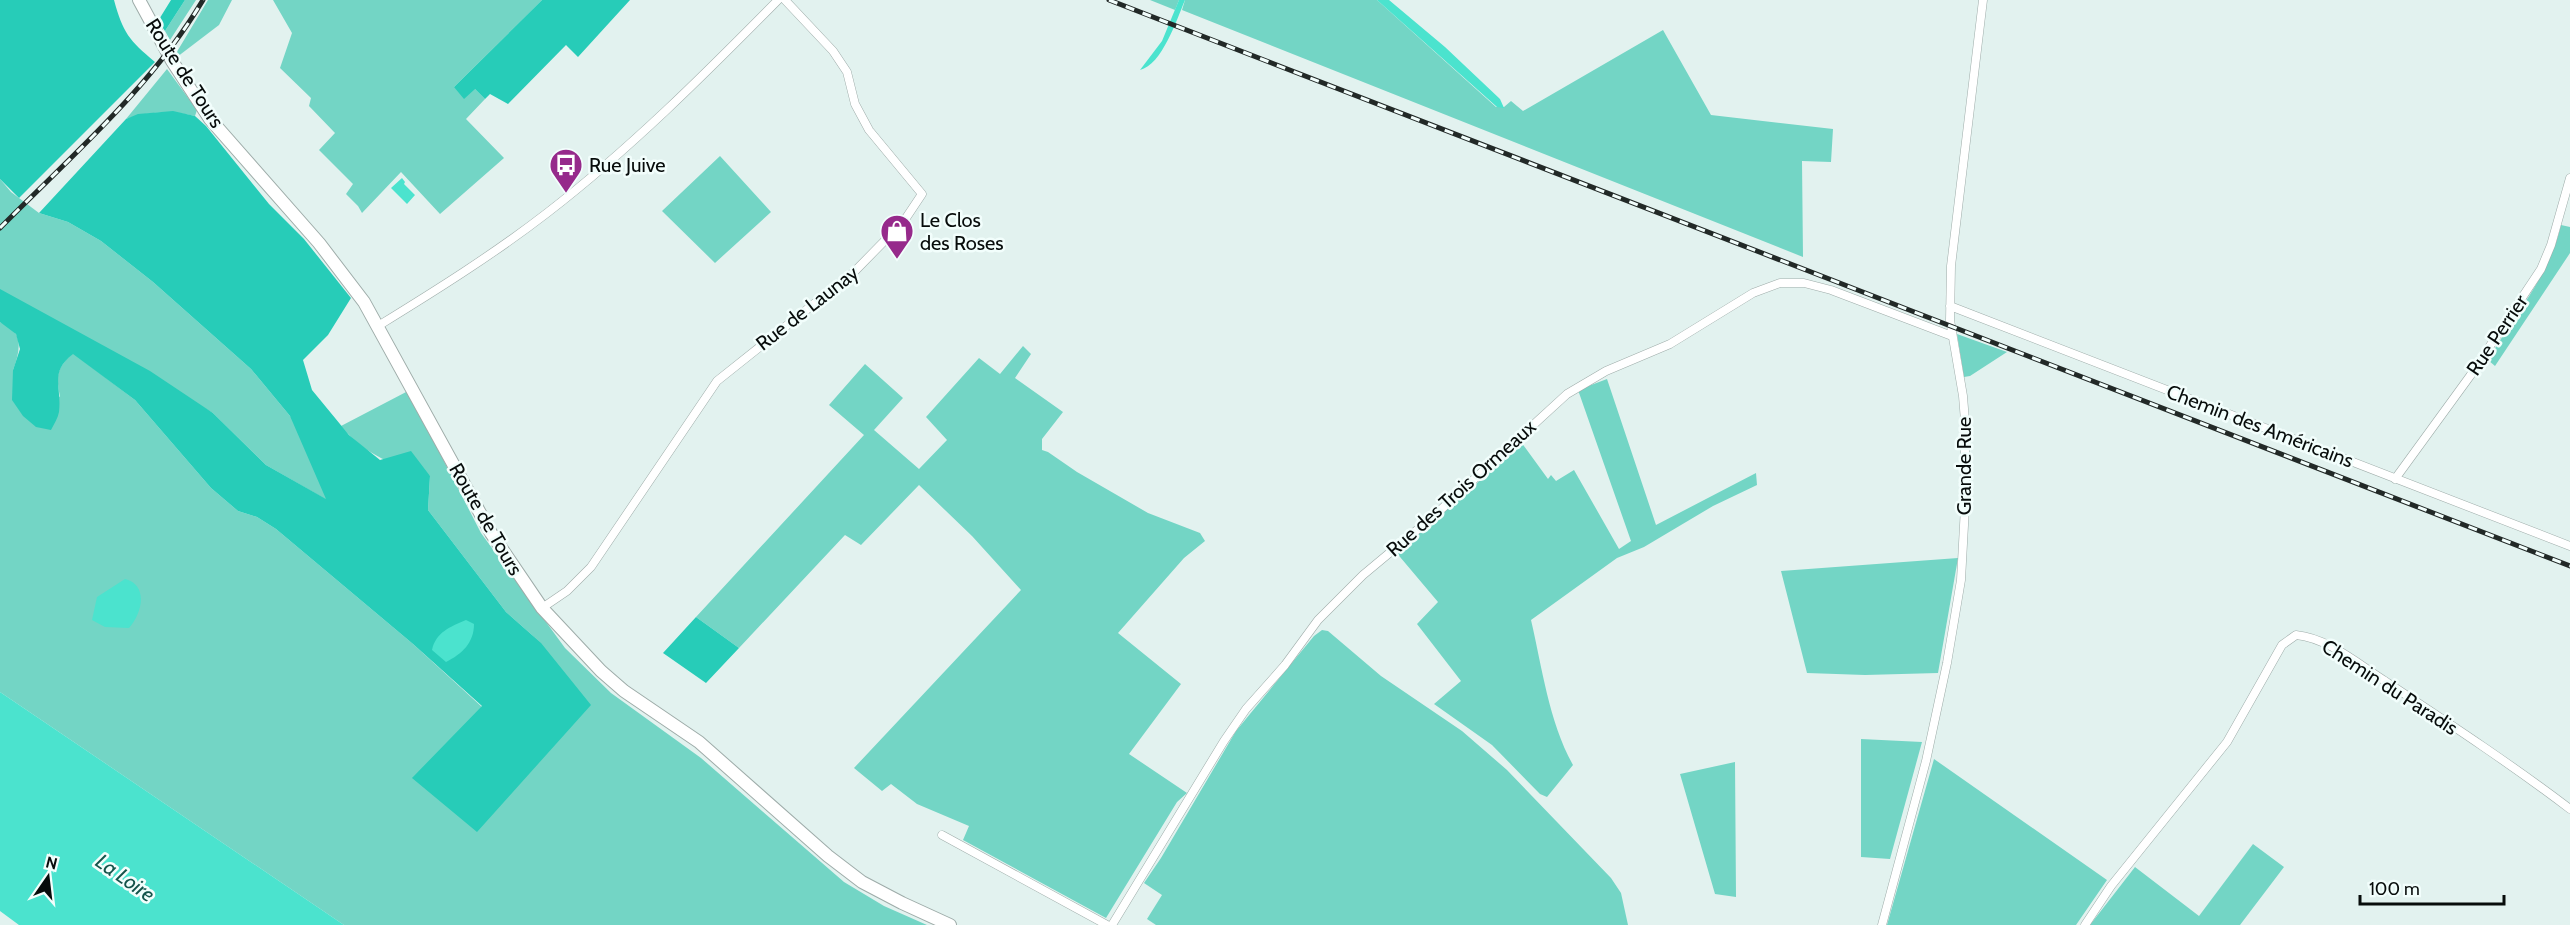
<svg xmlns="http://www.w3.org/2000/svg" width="2570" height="925" font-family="Cabin,sans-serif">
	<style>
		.green { fill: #73d5c5 }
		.forest { fill: #27ccb8 }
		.water { fill: #4be3ce }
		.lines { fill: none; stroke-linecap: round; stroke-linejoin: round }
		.street-casing { stroke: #9eaca9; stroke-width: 9 }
		.primary-casing { stroke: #9eaca9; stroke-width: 14 }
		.street { stroke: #fff; stroke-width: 8 }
		.primary { stroke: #fff; stroke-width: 12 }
		.rail-casing { stroke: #222927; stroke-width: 5 }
		.rail { stroke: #f2fefc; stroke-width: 3; stroke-dasharray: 9; stroke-linecap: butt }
		.labels { text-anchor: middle; stroke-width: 5; stroke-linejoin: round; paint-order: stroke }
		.street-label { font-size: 20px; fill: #070c0b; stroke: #f2fefc }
		.poi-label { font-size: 20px; fill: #070c0b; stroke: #f2fefc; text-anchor: start }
		.water-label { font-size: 21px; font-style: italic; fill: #14544b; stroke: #f2fefc }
	</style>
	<rect width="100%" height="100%" fill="#e2f2ef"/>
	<path class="green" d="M185 0H196L170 40 165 31Z
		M208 0H232L219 25 177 57 175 55Z
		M273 0H542L454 87 475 89 485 99 466 119 504 158 440 214 401 172 362 213 358 206 346 194 353 184 319 150 335 133 309 106 311 98 280 68 292 33Z
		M1150 0H1179L1175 10Z
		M1185 0H1377L1496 107H1504L1511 101 1523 111 1663 30 1711 115 1833 129 1831 162 1802 161 1803 257 1182 10Z
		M167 69 197 110 195 116C171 110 149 111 126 119Z
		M720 156 771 212 715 263 662 211Z
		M0 179 11 192 39 213 68 222 101 241 153 282 251 369 290 416 429 549 541 643 506 612 428 510 430 476C393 464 367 457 341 426L408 391 481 533 565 648 611 693 701 758 844 882 884 906 927 925H344L0 692V322C25 330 20 352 13 370L60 397C56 375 56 369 73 353L135 400 211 488 238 511 257 517 276 529 413 644 482 707 561 738 327 500 266 465 213 413 0 290Z
		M2561 225 2570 227V253L2495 366 2488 360C2514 315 2549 277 2561 225Z
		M1957 334 2007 352 1970 376 1964 377Z
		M1023 346 1031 354 1015 378 1063 412 1042 439V450L1048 452 1077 472 1148 513 1200 533 1205 541 1184 558 1118 633 1181 684 1129 754 1187 793 1177 802 1106 918 963 840 969 826 917 804 891 784 882 791 854 768 1021 590 972 536 919 485 861 545 845 535 739 648 696 617 864 435 829 405 865 364 903 398 874 430 919 469 947 440 926 417 979 358 1000 374Z
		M1607 379 1656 525 1756 473 1757 485 1713 506 1644 547 1617 558 1531 620C1542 667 1549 722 1573 765L1547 797 1540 794 1492 745 1434 704 1461 681 1417 624 1438 602 1395 551 1476 484 1521 442 1548 479 1551 475 1556 481 1574 470 1619 549 1631 541 1578 390Z
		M1958 558 1938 673 1865 675 1807 673 1781 571Z
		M1322 630 1328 631 1381 676 1462 731 1507 770 1611 878 1621 893 1628 925H1156L1147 919 1162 895 1144 883 1161 858 1236 731 1314 636Z
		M1861 739 1922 742 1890 859 1861 857Z
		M1934 759 2107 880 2076 925H1887Z
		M1735 762 1736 897 1715 894 1680 774Z
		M2253 844 2284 867 2240 925H2090L2135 867 2199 916Z"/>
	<path class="forest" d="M0 0H114C123 33 129 40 155 62L19 198 0 179Z
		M171 0H185L165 31 158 21Z
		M542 0H630L578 57 566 45 508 104 490 94 485 99 475 89 464 99 454 87Z
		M173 111 195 116 206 126 269 204 304 239 351 298 328 335 303 360 312 390 349 435 380 460 411 451 430 476 428 510 506 612 541 643 591 705 477 832 412 778 482 706 413 644 276 529 257 517 238 511 211 488 135 400 73 354C49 373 62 385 59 412 58 418 54 424 51 430L36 427 23 416 12 400 13 370 20 349 16 334 0 322V289L150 371 213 413 266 465 326 499 290 416 251 369 153 282 101 241 68 222 39 213 126 119 138 114Z
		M696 617 739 648 706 683 663 653Z"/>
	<path class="water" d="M1179 0H1185C1177 19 1162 65 1140 70L1162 41Z
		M1377 0H1389L1445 47 1500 99 1504 108 1497 107Z
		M402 178 405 182 404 184 415 195 407 204 391 188Z
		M125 579C149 585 142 614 129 628L105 627 92 620 97 597Z
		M466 620 474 624C474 643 462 654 446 662L432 650C436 632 450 627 466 620Z
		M0 692 344 925H19L0 911Z"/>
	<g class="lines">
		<g class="street-casing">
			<path id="street" d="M1950 306 2570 546
				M378 326C435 291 494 254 547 213 630 149 705 74 778 0
				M2395 479 2470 376 2541 269 2551 245 2570 178
				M542 608 567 591 591 567 717 381 854 272 904 221 922 194 869 130 855 104 847 72 833 51 785 0
				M942 835 1107 925
				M1112 925 1224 741 1246 709 1285 665 1318 620 1363 575 1435 515 1567 394 1606 371 1670 344 1753 293 1780 283H1804L1831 290 1952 336
				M1882 925 1926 761 1947 663 1961 580 1965 507V421L1963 396 1950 320 1951 266 1983 0
				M2085 925 2111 886 2227 742 2282 645 2296 635C2328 638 2358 664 2385 681 2447 722 2511 764 2570 809"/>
		</g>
		<g class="primary-casing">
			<path id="primary" d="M139 0 172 61 210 119 319 243 364 302 491 533 542 608 601 671 624 691 699 742 828 856 862 882 902 903 950 925"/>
		</g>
		<use href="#street" class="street"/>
		<use href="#primary" class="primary"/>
		<g class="rail-casing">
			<path id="rail" d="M1109 0 2570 566
				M0 228C72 155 150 89 203 0"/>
		</g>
		<use href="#rail" class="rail"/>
	</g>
	<defs>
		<g id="bus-pin" transform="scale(1.725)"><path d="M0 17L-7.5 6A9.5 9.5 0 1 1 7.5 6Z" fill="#962a8b" stroke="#f2fefc"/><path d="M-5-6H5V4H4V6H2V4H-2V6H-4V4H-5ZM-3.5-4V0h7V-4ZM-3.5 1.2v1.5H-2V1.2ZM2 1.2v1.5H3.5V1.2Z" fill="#fff"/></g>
		<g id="shop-pin" transform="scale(1.725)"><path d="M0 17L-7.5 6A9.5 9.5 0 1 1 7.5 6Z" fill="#962a8b" stroke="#f2fefc"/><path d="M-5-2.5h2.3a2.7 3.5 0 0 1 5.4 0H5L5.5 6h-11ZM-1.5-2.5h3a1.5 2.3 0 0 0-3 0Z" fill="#fff"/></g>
	</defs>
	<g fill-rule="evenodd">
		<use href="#bus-pin" x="566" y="165"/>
		<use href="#shop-pin" x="897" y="231"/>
	</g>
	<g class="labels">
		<g class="street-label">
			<text transform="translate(185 73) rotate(57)" y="7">Route de Tours</text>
			<text transform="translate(807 308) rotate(-38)" y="7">Rue de Launay</text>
			<text transform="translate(2497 335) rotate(-56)" y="7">Rue Perrier</text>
			<text transform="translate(2260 426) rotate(21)" y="7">Chemin des Américains</text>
			<text transform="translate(1964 466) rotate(-90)" y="7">Grande Rue</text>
			<text transform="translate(1461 488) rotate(-42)" y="7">Rue des Trois Ormeaux</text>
			<text transform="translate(486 519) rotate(60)" y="7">Route de Tours</text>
			<text transform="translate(2390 687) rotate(33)" y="7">Chemin du Paradis</text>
		</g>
		<g class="poi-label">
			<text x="589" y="172">Rue Juive</text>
			<text x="920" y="227">Le Clos<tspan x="920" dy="23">des Roses</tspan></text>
		</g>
		<g class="water-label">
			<text transform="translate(125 878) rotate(35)" y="7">La Loire</text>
		</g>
	</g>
	<g transform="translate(48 877) rotate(14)" stroke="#f2fefc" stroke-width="4.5" paint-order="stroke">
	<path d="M0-4.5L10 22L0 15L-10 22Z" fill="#070c0b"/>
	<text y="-9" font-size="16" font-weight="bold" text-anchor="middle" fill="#070c0b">N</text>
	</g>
	<path d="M2360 895v9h144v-9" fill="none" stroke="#070c0b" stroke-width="3"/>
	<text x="2369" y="895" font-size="18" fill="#070c0b" stroke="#f2fefc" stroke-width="4.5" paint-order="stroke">100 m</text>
</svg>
